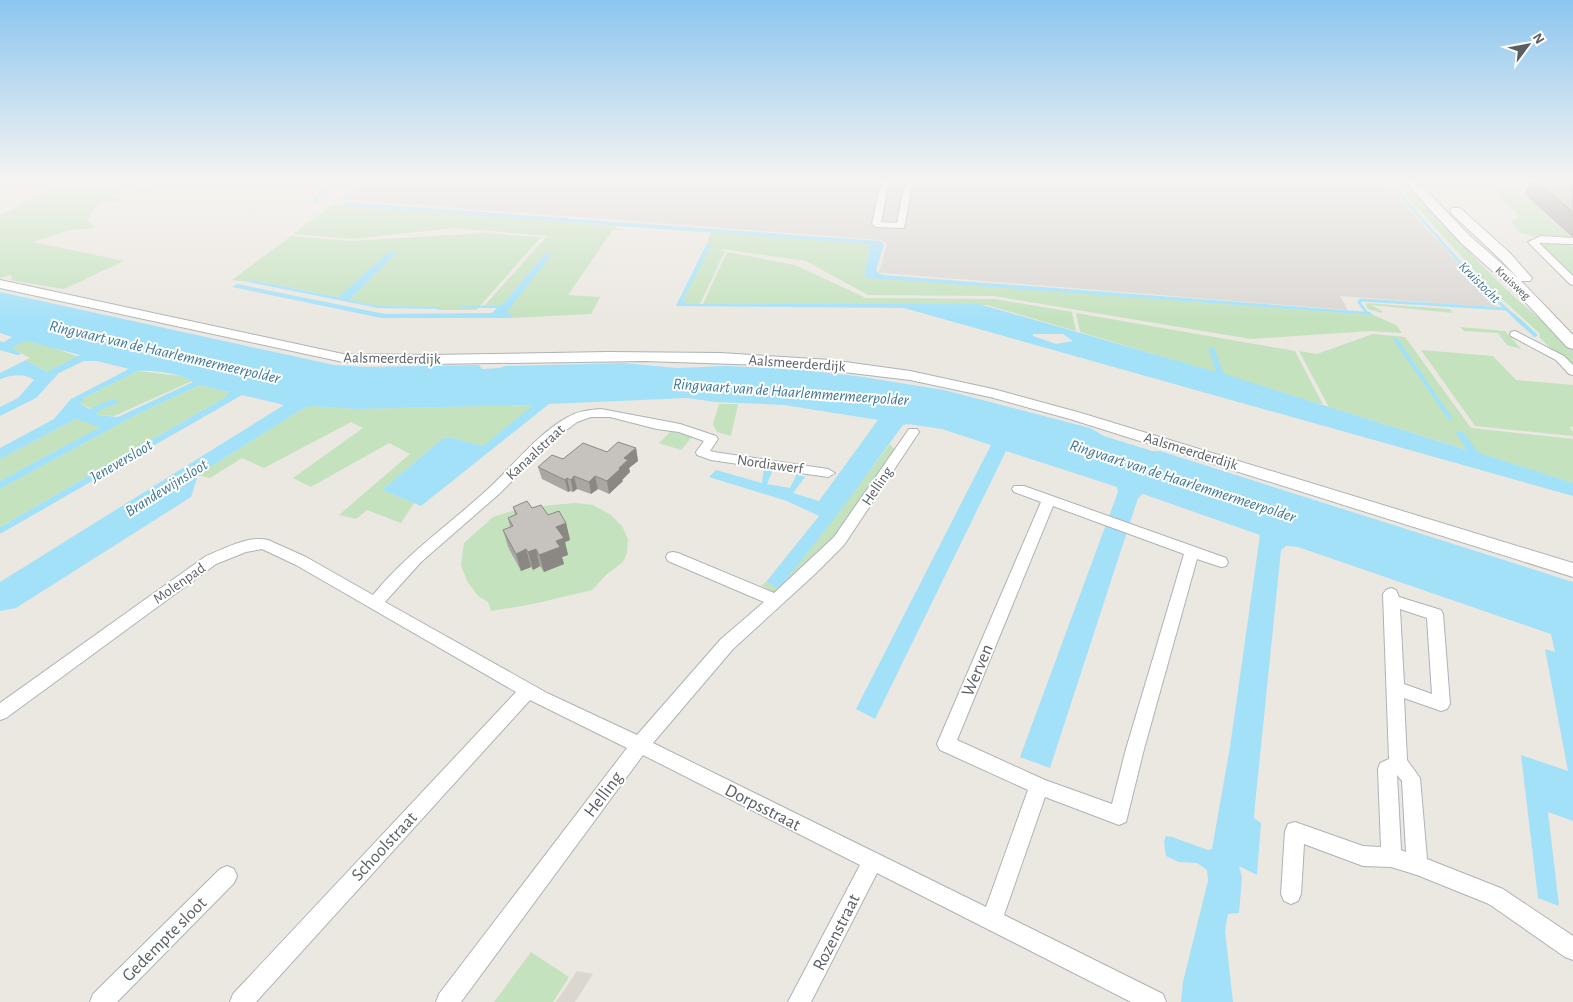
<svg xmlns="http://www.w3.org/2000/svg" width="1573" height="1002" font-family="'Alegreya Sans',sans-serif">
	<style>
		.industrial { fill: #dad7d3 }
		.education { fill: #dbd7cf }
		.green { fill: #c4e2be }
		.water { fill: #a3e1f9; fill-rule: evenodd }
		.lines { fill: none; stroke-linecap: round; stroke-linejoin: round }
		.stream-far1 { stroke: #a3e1f9; stroke-width: 3 }
		.stream { stroke: #a3e1f9; stroke-width: 4 }
		.minor-casing { stroke: #aeb3b6; stroke-width: 2 }
		.tertiary-casing { stroke: #aeb3b6; stroke-width: 2 }
		.secondary-casing { stroke: #aeb2b6; stroke-width: 2 }
		.minor { fill: #fff; fill-rule: evenodd }
		.tertiary { fill: #fff; fill-rule: evenodd }
		.secondary { fill: #fff; fill-rule: evenodd }
		.wall { fill: #aaa7a3 }
		.shaded-wall { fill: #8b8884 }
		.building { fill: #c6c2bd; stroke: #8b8884 }
		.labels { text-anchor: middle; stroke-width: 4; stroke-linejoin: round; paint-order: stroke }
		.far-street-label { font-size: 12px; fill: #595e61; stroke: #fff }
		.far-water-label { font-size: 14px; font-style: italic; fill: #3d7798; stroke: #fff }
		.street-label { font-size: 15px; fill: #595e61; stroke: #fff }
		.water-label { font-size: 16px; font-style: italic; fill: #3d7798; stroke: #fff }
		.near-street-label { font-size: 18px; fill: #595e61; stroke: #fff }
	</style>
	<rect width="100%" height="100%" fill="#ebe7e1"/>
	<path class="industrial" d="M363 181H1383L1496 305 1494 307 1340 296 1348 310 883 273 879 272 887 244 881 240 340 199Z"/>
	<path class="education" d="M577 971 593 974 575 1002H556Z"/>
	<path class="green" d="M66 181H200L191 187 130 183 127 185 157 188 152 192 122 191 110 196 111 198 126 200 99 203 87 220 95 228 70 230 33 242 124 261 64 289 10 280 13 278 10 275 0 278V215Z
		M1393 181 1407 182C1439 218 1470 255 1506 289 1528 310 1552 328 1573 351V369L1540 338 1539 333 1490 288Z
		M1483 181H1567L1573 185 1513 183 1518 193 1527 197 1524 198 1545 209 1540 210 1573 239 1534 237 1518 232 1510 219H1517L1519 216Z
		M333 204 342 206 616 226 615 228 626 230H613L568 295 600 297 591 314 511 318V314L505 313 552 255 545 254 502 305H485L547 236 453 228 352 239 293 234Z
		M711 232 867 244 870 246 864 276 1373 315 1396 325 1402 333 1370 331 1251 339 994 296 868 295 806 261 723 249 722 250 725 251 700 304H688L683 300 711 244 707 243Z
		M485 233 541 237 480 306 459 307 460 308H478L477 310H438L440 307 380 306 349 300 396 253 390 252 338 297 251 280 248 282 232 280 291 236 351 241Z
		M1548 243 1570 244 1573 247V274L1543 246Z
		M727 252 795 265 866 298 995 299 1072 312 1076 331 987 305 703 304Z
		M1365 303 1450 309 1453 313 1371 305 1382 311V313L1368 309Z
		M1076 313 1295 351 1323 405 1080 332Z
		M1460 327 1505 331 1521 349 1507 345 1498 333 1464 331Z
		M1373 334 1405 337 1471 428 1573 439V483L1329 407 1299 351 1317 354Z
		M26 341 51 347 79 357 47 372 26 360 30 358 14 349V345Z
		M1421 350 1493 356 1516 380 1573 385V427H1569L1573 432V436L1475 426Z
		M138 371 180 376 192 381 114 416 97 415 98 411 80 404V401L84 398Z
		M200 385 229 392 224 398 0 527V489L138 414Z
		M719 404H738L731 436 717 432 713 424Z
		M534 405 483 446 449 437 442 439 382 490 414 503 401 523 367 510 356 519 339 515 410 454 389 443 311 487 293 478 363 428 351 422 264 468 242 458 210 478 198 475 304 408 312 406 355 409Z
		M76 419 101 427 0 481V459Z
		M671 431 692 437 681 450 659 443Z
		M890 444 897 453 817 559 775 593 761 586 766 582 780 588Z
		M575 503 593 505 611 515 622 526 628 539 627 553 623 562 607 574 592 590 533 604 491 611 488 602 478 596 467 581 461 565 464 543 493 517 521 508Z
		M531 952 569 977 553 1002H494Z"/>
	<path class="water" d="M344 202 879 241 884 244 876 271 883 275 1370 312 1373 315 867 278 864 276 870 246 867 244 342 206Z
		M707 243 712 244 683 300 688 304H979L1216 372 1208 347 1214 348 1224 374 1467 450 1455 431 1463 432 1479 453 1573 483V496L904 308 676 306ZM1033 334H1063L1073 341 1056 344 1033 336Z
		M389 252 397 253 349 300 380 306 441 307 440 309 378 308 248 282 251 280 338 297Z
		M545 254H553L506 313 511 314V318H381L232 287 237 284 385 314 492 313 497 308H459V306L502 305Z
		M0 292 334 365 368 367 479 365 482 369 500 368 505 366 624 363 677 368 726 366 793 369 856 376 944 390 1090 428 1104 436 1152 451H1160L1573 582V821L1548 812 1559 906 1538 898 1521 755 1568 771 1545 649 1555 652 1551 634 1298 547 1286 546 1281 550 1255 805 1254 818 1261 823 1257 875 1239 866 1242 877 1239 913 1228 914 1225 931 1233 1002H1181L1183 982 1208 881 1207 870 1197 863 1179 862 1166 856 1164 842 1166 836 1172 837 1208 850 1212 849 1230 747 1260 535 1143 494 1138 498 1050 768 1020 757 1118 492 1117 487 1006 451 875 719 856 709 991 445 942 429 908 424 903 425 840 511 779 589 766 582 819 516 787 501 709 477 716 470 762 483 764 468 773 470 767 484 790 488 797 474 805 477 793 493 819 501 878 420 784 405 716 402 687 398 549 404 421 506 382 490 442 439 449 437 483 446 533 405 355 409 312 406 304 408 198 475 191 497 16 608 0 611V582L284 405 242 395 0 534V527L224 398 229 392 200 385 138 414 0 489V481L100 427 76 419 0 459V448L54 419 71 399 129 369 97 361H84L59 373 36 398 0 416V407L18 398 34 380C24 373 12 375 0 379V373L26 360 47 372 80 355 26 341 14 346V349L22 354 17 355 0 350V341L4 342 12 337 0 333ZM138 371C154 370 180 373 193 382L118 417 97 415 98 411 120 402 112 399 90 409 80 404 84 398Z"/>
	<g class="lines">
		<path class="stream-far1" d="M1388 181 1478 283 1514 316
			M317 202 315 199 341 181
			M1366 312 1359 302 1361 300 1507 309"/>
		<path class="stream" d="M1513 315 1535 335
			M1396 340 1450 418"/>
		<g class="minor-casing">
			<path id="minor" d="M881 181H889L881 222 897 223 905 181H913L904 228 876 227 872 224Z
				M1541 236 1573 238V244L1539 243 1573 276V285L1570 284 1528 242Z
				M1515 331 1564 356 1573 365V375L1569 374 1556 360 1511 336 1510 334 1511 332Z
				M601 409 680 424 716 436 718 439 710 451 714 452 828 469 835 473 828 477 711 460 697 455 696 452 704 441 679 432 657 429 610 417H591L577 422 553 440 499 494 421 562 385 602 547 693 637 735 721 639 764 602 668 561 666 557 668 553 673 552 678 553 774 593 834 537 909 429H917L919 432 844 545 815 574 733 649 653 743 986 907 1028 790 940 750 937 744 1041 502 1014 492 1012 489 1014 486H1024L1226 558 1228 562 1226 566 1221 567 1197 559 1144 749 1126 822 1119 825 1045 797 1004 915 1163 994 1166 1002H1131L877 873 811 1002H788L860 865 643 755 461 1002H436L439 994 627 748 530 700 256 1002H230L233 994 516 692 296 565 262 549 246 552 216 564 6 718 0 720V703L206 556C224 549 249 535 268 540L306 557 373 595C406 554 450 524 488 489 514 465 537 434 568 417 578 411 589 410 601 409ZM1053 506 1184 554 1126 749 1112 804 1045 780 957 740Z
				M1391 588 1396 590 1399 597 1441 610 1443 614 1450 704 1447 709 1441 711 1404 698 1407 760 1420 778 1427 859 1503 889 1573 936V960L1565 957 1489 904 1417 875 1391 867 1363 866 1304 844 1301 894 1298 901 1291 904 1284 901 1281 894 1285 831 1288 824 1295 822 1363 846 1381 847 1378 769 1380 763 1389 759 1383 594 1386 590ZM1400 609 1427 618 1432 694 1404 684ZM1397 775 1402 781 1406 852 1401 850Z
				M227 866 234 869 237 876 234 883 117 1002H90L93 994 220 869Z"/>
		</g>
		<g class="tertiary-casing">
			<path id="tertiary" d="M0 280 343 354 428 355 608 352 720 353 831 360 910 371 993 389 1081 413 1573 563V577L1070 419 990 397 910 380 794 366 645 361 428 364 343 362 0 288Z"/>
		</g>
		<g class="secondary-casing">
			<path id="secondary" d="M1404 181H1417L1471 237 1518 278 1500 259 1452 214 1450 211 1452 208H1460L1510 253 1532 278 1530 281H1521L1573 335V349L1567 347 1516 292 1461 243Z"/>
		</g>
		<use href="#minor" class="minor"/>
		<use href="#tertiary" class="tertiary"/>
		<use href="#secondary" class="secondary"/>
	</g>
	<path class="wall" d="M1531 181H1573V238L1524 194Z
		M636 448 638 461 629 468 630 472 622 480 623 481 609 494 598 489 591 494 577 489 573 492 570 491 568 492 542 479 538 467 607 452Z
		M513 507 532 508 566 523 570 540 565 542 568 555 562 557 564 564 544 572 540 566 533 570 531 567 521 571 508 547 503 530 510 527 508 518 515 515Z"/>
	<path class="shaded-wall" d="M636 448 638 461 629 468 630 472 622 480 623 481 609 494 607 481 619 468 624 458Z
		M574 476 577 489 573 492 571 480Z
		M595 476 598 489 591 494 589 482Z
		M567 478 570 491 568 492 565 480Z
		M566 523 570 540 565 542 568 555 562 557 564 564 544 572 539 555 556 527Z
		M526 549 531 567 521 571 516 554Z
		M536 549 540 566 533 570 528 552Z"/>
	<path class="building" d="M1536 181H1573V212Z
		M618 442 636 448 624 458 628 460 619 468 620 469 607 481 595 476 589 482 574 476 571 480 567 478 565 480 538 467 552 455 563 459 583 443 607 452Z
		M527 501 532 508 541 505 548 515 559 511 566 523 556 527 564 538 556 541 560 547 539 555 536 549 528 552 526 549 516 554 503 530 513 526 508 518 517 514 513 507Z"/>
	<linearGradient id="sky" x2="0" y2="1"><stop stop-color="#8cc6ef"/><stop offset="0.56" stop-color="#f6f4f2"/><stop offset="1" stop-color="#f6f4f2" stop-opacity="0"/></linearGradient>
	<rect width="1573" height="322" fill="url(#sky)"/>
	<g class="labels">
		<g class="far-street-label">
			<text transform="translate(1513 283) rotate(43)" y="4">Kruisweg</text>
		</g>
		<g class="far-water-label">
			<text transform="translate(1480 282) rotate(45)" y="5">Kruistocht</text>
		</g>
		<g class="street-label">
			<text transform="translate(392 358) rotate(1)" y="5">Aalsmeerderdijk</text>
			<text transform="translate(797 363) rotate(4)" y="5">Aalsmeerderdijk</text>
			<text transform="translate(1191 451) rotate(17)" y="5">Aalsmeerderdijk</text>
			<text transform="translate(535 452) rotate(-43)" y="5">Kanaalstraat</text>
			<text transform="translate(770 464) rotate(8)" y="5">Nordiawerf</text>
			<text transform="translate(877 486) rotate(-56)" y="5">Helling</text>
			<text transform="translate(179 583) rotate(-35)" y="5">Molenpad</text>
		</g>
		<g class="water-label">
			<text transform="translate(165 351) rotate(13)" y="6">Ringvaart van de Haarlemmermeerpolder</text>
			<text transform="translate(791 391) rotate(4)" y="6">Ringvaart van de Haarlemmermeerpolder</text>
			<text transform="translate(121 460) rotate(-30)" y="6">Jeneversloot</text>
			<text transform="translate(1183 480) rotate(18)" y="6">Ringvaart van de Haarlemmermeerpolder</text>
			<text transform="translate(166 487) rotate(-32)" y="6">Brandewijnsloot</text>
		</g>
		<g class="near-street-label">
			<text transform="translate(977 670) rotate(-67)" y="6">Werven</text>
			<text transform="translate(603 794) rotate(-53)" y="6">Helling</text>
			<text transform="translate(763 807) rotate(27)" y="6">Dorpsstraat</text>
			<text transform="translate(384 846) rotate(-47)" y="6">Schoolstraat</text>
			<text transform="translate(836 932) rotate(-63)" y="6">Rozenstraat</text>
			<text transform="translate(164 939) rotate(-45)" y="6">Gedempte sloot</text>
		</g>
	</g>
	<g transform="translate(1528 45) rotate(58)" stroke="#ffffff" stroke-width="4" paint-order="stroke">
	<path d="M0-4L9 19L0 12L-9 19Z" fill="#595e61"/>
	<text y="-8" font-size="14" font-weight="bold" text-anchor="middle" fill="#595e61">N</text>
	</g>
</svg>
